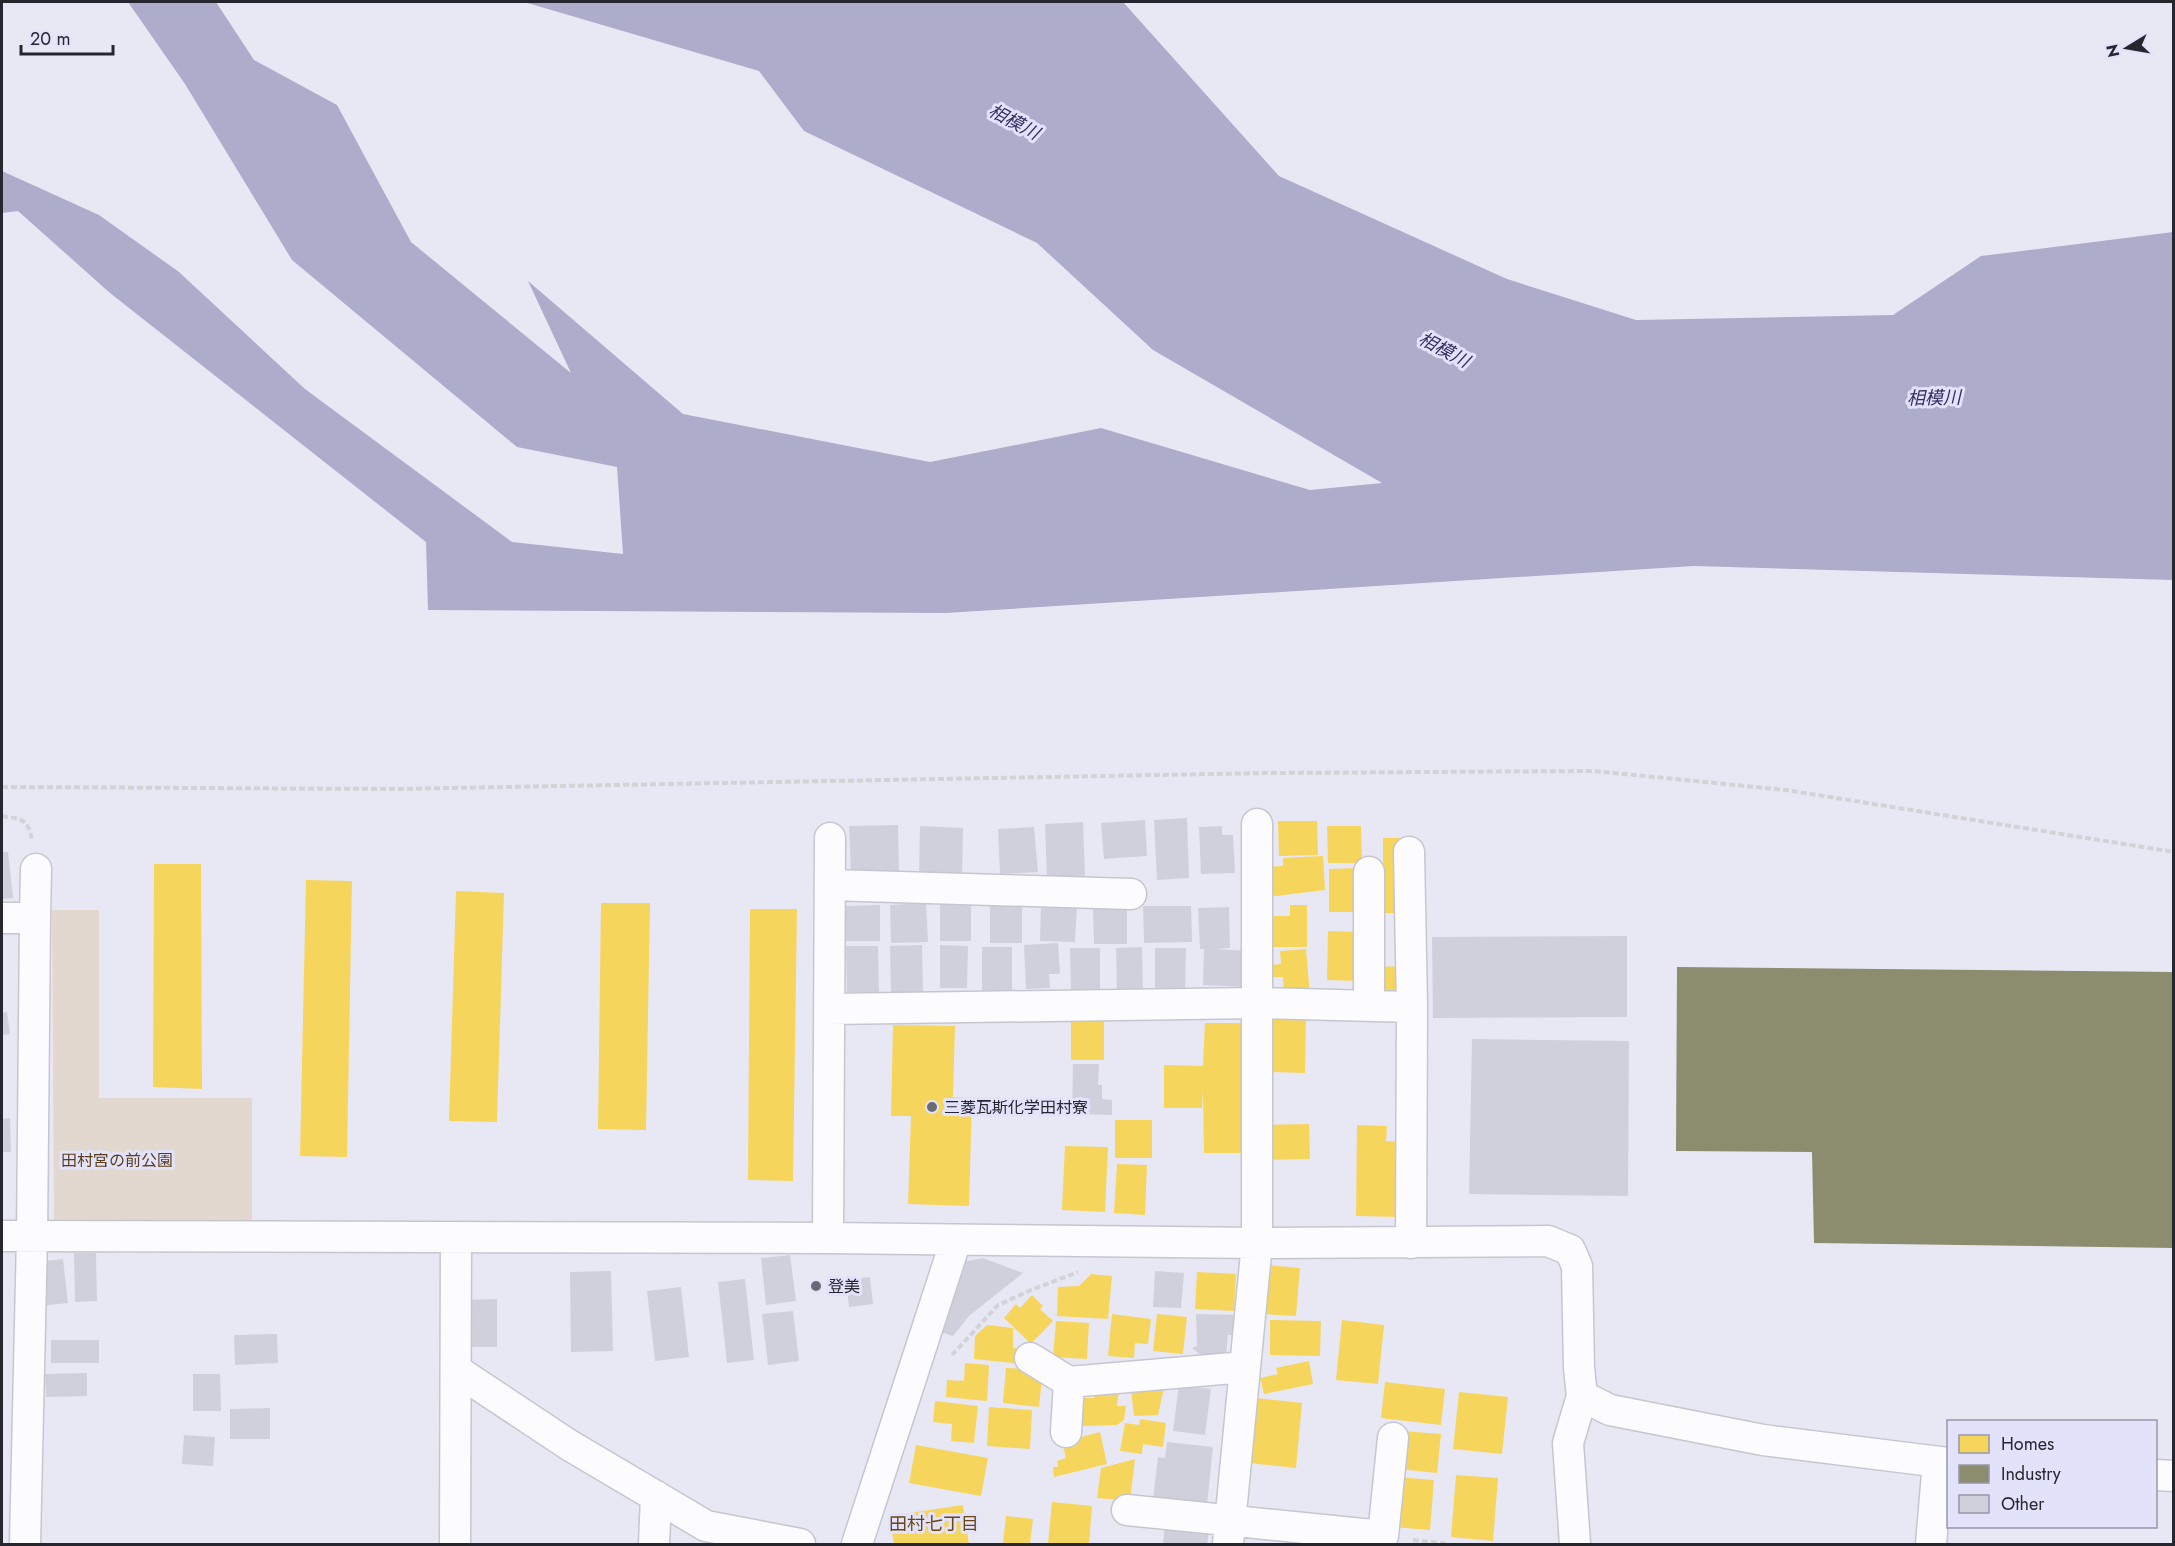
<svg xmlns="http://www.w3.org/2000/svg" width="2175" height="1546" font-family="Jost,'Noto Sans JP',sans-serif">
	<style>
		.green { fill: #e2d8d0 }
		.water { fill: #aeaccb }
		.homes { fill: #f6d55c }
		.industry { fill: #8c8c6e }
		.building { fill: #d0d0dd }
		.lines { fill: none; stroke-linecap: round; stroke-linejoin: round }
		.minor-casing { stroke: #c6c6d0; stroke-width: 33 }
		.path { stroke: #d3d2d6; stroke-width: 4; stroke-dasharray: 6 3; stroke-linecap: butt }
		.minor { stroke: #fcfcfe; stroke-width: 30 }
		.poi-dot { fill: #6a6a74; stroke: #e3e2fb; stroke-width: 2 }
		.labels { text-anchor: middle; stroke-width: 6; stroke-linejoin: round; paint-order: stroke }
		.poi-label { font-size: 16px; fill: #26262f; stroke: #e3e2fb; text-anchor: start }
		.park-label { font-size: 16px; fill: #5b3e15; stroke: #e3e2fb }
		.water-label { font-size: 18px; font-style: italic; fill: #332b5d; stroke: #e3e2fb }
		.neighbourhood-label { font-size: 18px; fill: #694713; stroke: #e3e2fb }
	</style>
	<rect width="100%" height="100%" fill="#e8e8f5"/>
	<path class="green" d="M52 910H99V1098H252V1222L54 1223Z"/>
	<path class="water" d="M128 2H216L254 60 337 105 411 242 571 373 528 281 683 414 930 462 1101 428 1310 490 1382 483 1153 350 1037 243 804 131 759 71 524 2H1123L1279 176 1507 279 1636 320 1893 315 1981 256 2173 232V580L1694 566 946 613 428 610 426 542 110 293 18 211 2 213V171L99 215 179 272 305 389 512 542 623 554 617 467 517 447 292 260 185 84Z"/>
	<path class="homes" d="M1278 821H1317L1318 855 1279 856Z
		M1327 826H1361L1362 863H1328Z
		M1383 838H1402V913H1383Z
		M1323 856 1325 890 1268 897 1264 867 1283 866V858Z
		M154 864H201L202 1089 153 1087Z
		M1357 868 1358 912H1329V869Z
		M306 880 352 881 347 1157 300 1156Z
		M456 891 504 893 497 1122 449 1121Z
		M601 903H650L646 1130 598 1129Z
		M1290 905H1307V947H1272V916H1290Z
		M750 909H797L793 1181 748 1180Z
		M1328 931 1359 932 1357 981 1327 980Z
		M1306 949 1310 995 1284 997 1283 977H1272V965L1281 964 1280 951Z
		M1402 966V996H1381V967Z
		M1269 1016H1306L1305 1073 1268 1072Z
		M1071 1020H1104V1060H1071Z
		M1205 1023H1245L1244 1153H1204L1203 1090 1202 1108H1164V1065L1203 1066Z
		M893 1025 955 1026 953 1097 972 1098 969 1206 908 1204 911 1116H891Z
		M1115 1120H1152V1158H1115Z
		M1309 1124 1310 1159 1264 1160 1263 1125Z
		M1357 1125 1387 1126 1386 1141 1403 1142 1401 1217 1356 1216Z
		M1065 1146 1108 1147 1105 1212 1062 1210Z
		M1117 1164 1147 1165 1145 1215 1114 1213Z
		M1266 1265 1300 1268 1296 1316 1262 1314Z
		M1197 1272 1236 1274 1234 1311 1195 1309Z
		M1091 1274 1112 1276 1108 1319 1057 1316 1058 1287 1079 1286Z
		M1032 1295 1043 1306 1040 1309 1053 1321 1031 1344 1004 1318 1016 1304 1020 1308Z
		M1112 1314 1151 1319 1148 1344 1135 1343 1134 1358 1108 1356Z
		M1157 1314 1187 1317 1183 1354 1153 1351Z
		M1270 1320 1321 1321 1320 1356 1270 1355Z
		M1342 1320 1384 1325 1378 1384 1336 1380Z
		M1056 1321 1089 1323 1087 1359 1053 1357Z
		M987 1325 1013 1328V1348L1026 1349 1024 1364 974 1359 975 1336Z
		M1309 1361 1313 1384 1264 1394 1260 1378 1278 1374 1276 1368Z
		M965 1363 989 1365 987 1401 946 1397 947 1380 964 1381Z
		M1006 1368 1027 1369V1375L1042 1377 1039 1407 1003 1403Z
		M1385 1382 1445 1389 1441 1425 1381 1418Z
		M1096 1387 1119 1389 1117 1406H1126L1124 1420 1117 1425 1082 1426 1083 1398H1094Z
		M1164 1388 1158 1415 1134 1416 1131 1390Z
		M1459 1392 1508 1397 1502 1454 1453 1449Z
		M1256 1398 1302 1403 1296 1468 1250 1463Z
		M935 1401 978 1406 974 1443 951 1441 952 1424 933 1422Z
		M989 1407 1032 1410 1030 1449 987 1446Z
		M1140 1419 1166 1423 1163 1447 1143 1444 1142 1454 1120 1451 1125 1423 1139 1425Z
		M1403 1431 1441 1434 1437 1473 1399 1469Z
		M1100 1432 1107 1464 1054 1477 1053 1467H1058L1057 1461 1066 1458 1062 1442Z
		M916 1445 988 1458 981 1496 909 1483Z
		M1135 1459 1130 1501 1097 1498 1101 1468Z
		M1456 1475 1498 1478 1493 1541 1451 1537Z
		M1397 1477 1434 1480 1430 1530 1393 1527Z
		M1052 1502 1092 1506 1089 1544H1048Z
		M963 1505 969 1544H894L889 1516Z
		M1006 1516 1033 1519 1030 1544H1003Z"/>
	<path class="industry" d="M1677 967 2174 972V1248L1814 1243 1812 1152 1676 1151Z"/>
	<path class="building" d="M1187 818 1189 878 1157 880 1154 820Z
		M1145 820 1147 856 1104 859 1101 823Z
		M1083 822 1085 876 1047 878 1045 824Z
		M898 825 899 872 851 873 849 826Z
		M920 826 963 828 962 877 919 875Z
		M1222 826V835H1233L1235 873 1201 874 1199 827Z
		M1034 827 1038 872 1000 874 998 829Z
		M2 852H8L13 898 2 899Z
		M926 903 928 942 891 943 890 905Z
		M940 903H971V941H940Z
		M990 903H1022V943H990Z
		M880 905V941H845V906Z
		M1041 905 1077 906 1075 942 1040 941Z
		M1143 906H1191L1192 942 1144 943Z
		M1229 907 1230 948 1216 949 1248 951 1246 987 1203 985 1204 949H1200L1198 908Z
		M1127 908V944H1094L1093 909Z
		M1627 936V1017L1433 1018 1432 937Z
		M1058 943 1060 974H1049L1050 988 1026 989 1024 945Z
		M922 945 923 992 891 993 890 946Z
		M940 945 968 946 967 988H940Z
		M846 946H878L879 992H847Z
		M982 947H1012V993H982Z
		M1142 947 1143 992H1117L1116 948Z
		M1070 948H1100V991L1071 992Z
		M1155 948H1186L1185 994H1155Z
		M7 1012 10 1034 2 1035V1013Z
		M1472 1039 1629 1041 1628 1196 1469 1194Z
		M1073 1064H1099L1098 1085H1102V1099L1112 1100V1115L1072 1114Z
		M10 1118 11 1152H2V1119Z
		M74 1253H96L97 1301 75 1302Z
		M790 1255 796 1301 766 1305 761 1258Z
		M983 1258 1023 1273 969 1316 953 1336 938 1331 962 1262Z
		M63 1259 68 1303 40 1306 35 1262Z
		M611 1271 613 1351 571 1352 570 1272Z
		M1155 1271 1184 1273 1181 1308 1153 1307Z
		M870 1277 873 1304 849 1307 846 1280Z
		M745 1279 754 1360 727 1363 718 1282Z
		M681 1287 689 1357 655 1361 647 1291Z
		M497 1299V1347H466V1300Z
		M793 1311 799 1361 768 1365 762 1314Z
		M1196 1314 1239 1315 1238 1335H1228L1226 1355H1201L1192 1348 1197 1346Z
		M277 1334 278 1363 235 1365 234 1335Z
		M51 1340H99V1363H51Z
		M87 1373V1396L46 1397 45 1374Z
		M193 1374H220L221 1411H193Z
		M1179 1385 1211 1389 1205 1435 1173 1431Z
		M270 1408V1439H230V1409Z
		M184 1435 215 1437 213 1466 182 1464Z
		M1167 1442 1213 1447 1207 1505 1153 1499 1158 1457 1165 1458Z
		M1165 1524 1209 1531 1207 1544H1163Z"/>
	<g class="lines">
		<g class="minor-casing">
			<path id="minor" d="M1409 852 1412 1007 1411 1243
				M830 885 1131 894
				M2 918H35L32 1236 25 1544
				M35 918 36 869
				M1369 1006V872
				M830 1009 1256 1003 1412 1007
				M2 1236 828 1238 1257 1243 1548 1241 1570 1250 1577 1266 1579 1368 1582 1396 1610 1410 1763 1440 1948 1463
				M828 1238 830 838
				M1030 1358 1069 1382 1245 1367
				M456 1370 569 1445 706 1526 800 1544
				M1066 1432 1069 1382
				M2156 1475 2174 1476
				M1127 1510 1383 1536 1393 1438
				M455 1544 456 1238
				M654 1544 656 1496
				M857 1544 956 1240
				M1228 1544 1257 1243V824
				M1575 1544 1568 1443 1582 1396
				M1931 1544 1938 1462"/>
		</g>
		<path class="path" d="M2 787 396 789 1266 773 1594 771 1786 790 2174 852
			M2 816C21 819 28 818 32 840
			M952 1355 998 1305 1031 1290 1078 1272
			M1413 1540 1447 1544"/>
		<use href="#minor" class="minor"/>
	</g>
	<g class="poi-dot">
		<circle cx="932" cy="1107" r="6"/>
		<circle cx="816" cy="1286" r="6"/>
	</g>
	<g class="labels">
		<g class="poi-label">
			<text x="944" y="1113">三菱瓦斯化学田村寮</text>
			<text x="828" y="1292">登美</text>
		</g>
		<g class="park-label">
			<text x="117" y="1166">田村宮の前公園</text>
		</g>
		<g class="water-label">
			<text transform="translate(1014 122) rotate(28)" y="6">相模川</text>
			<text transform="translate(1444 350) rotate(28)" y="6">相模川</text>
			<text transform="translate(1934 398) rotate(-1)" y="6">相模川</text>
		</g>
		<g class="neighbourhood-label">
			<text x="934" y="1530">田村七丁目</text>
		</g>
	</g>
	<rect width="2175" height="1546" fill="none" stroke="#26262f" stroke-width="6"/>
	<rect x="1947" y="1420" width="210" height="108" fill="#e3e2fb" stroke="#9797a9" stroke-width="1.5"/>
	<rect x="1959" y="1435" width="30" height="18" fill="#f6d55c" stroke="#9797a9" stroke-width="1.5"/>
	<text x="2001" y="1450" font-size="18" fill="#26262f">Homes</text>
	<rect x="1959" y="1465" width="30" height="18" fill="#8c8c6e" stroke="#9797a9" stroke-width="1.5"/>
	<text x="2001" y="1480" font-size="18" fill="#26262f">Industry</text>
	<rect x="1959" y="1495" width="30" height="18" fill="#d0d0dd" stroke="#9797a9" stroke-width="1.5"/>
	<text x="2001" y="1510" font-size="18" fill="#26262f">Other</text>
	<g transform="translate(2127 48) rotate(259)" stroke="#e3e2fb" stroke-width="4.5" paint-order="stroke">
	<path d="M0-4.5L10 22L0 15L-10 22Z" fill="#26262f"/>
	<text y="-9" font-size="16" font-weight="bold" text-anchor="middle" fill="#26262f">N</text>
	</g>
	<path d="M21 45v9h92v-9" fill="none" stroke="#26262f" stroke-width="3"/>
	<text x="30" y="45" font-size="18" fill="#26262f" stroke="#e3e2fb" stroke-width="4.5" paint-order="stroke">20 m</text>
</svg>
